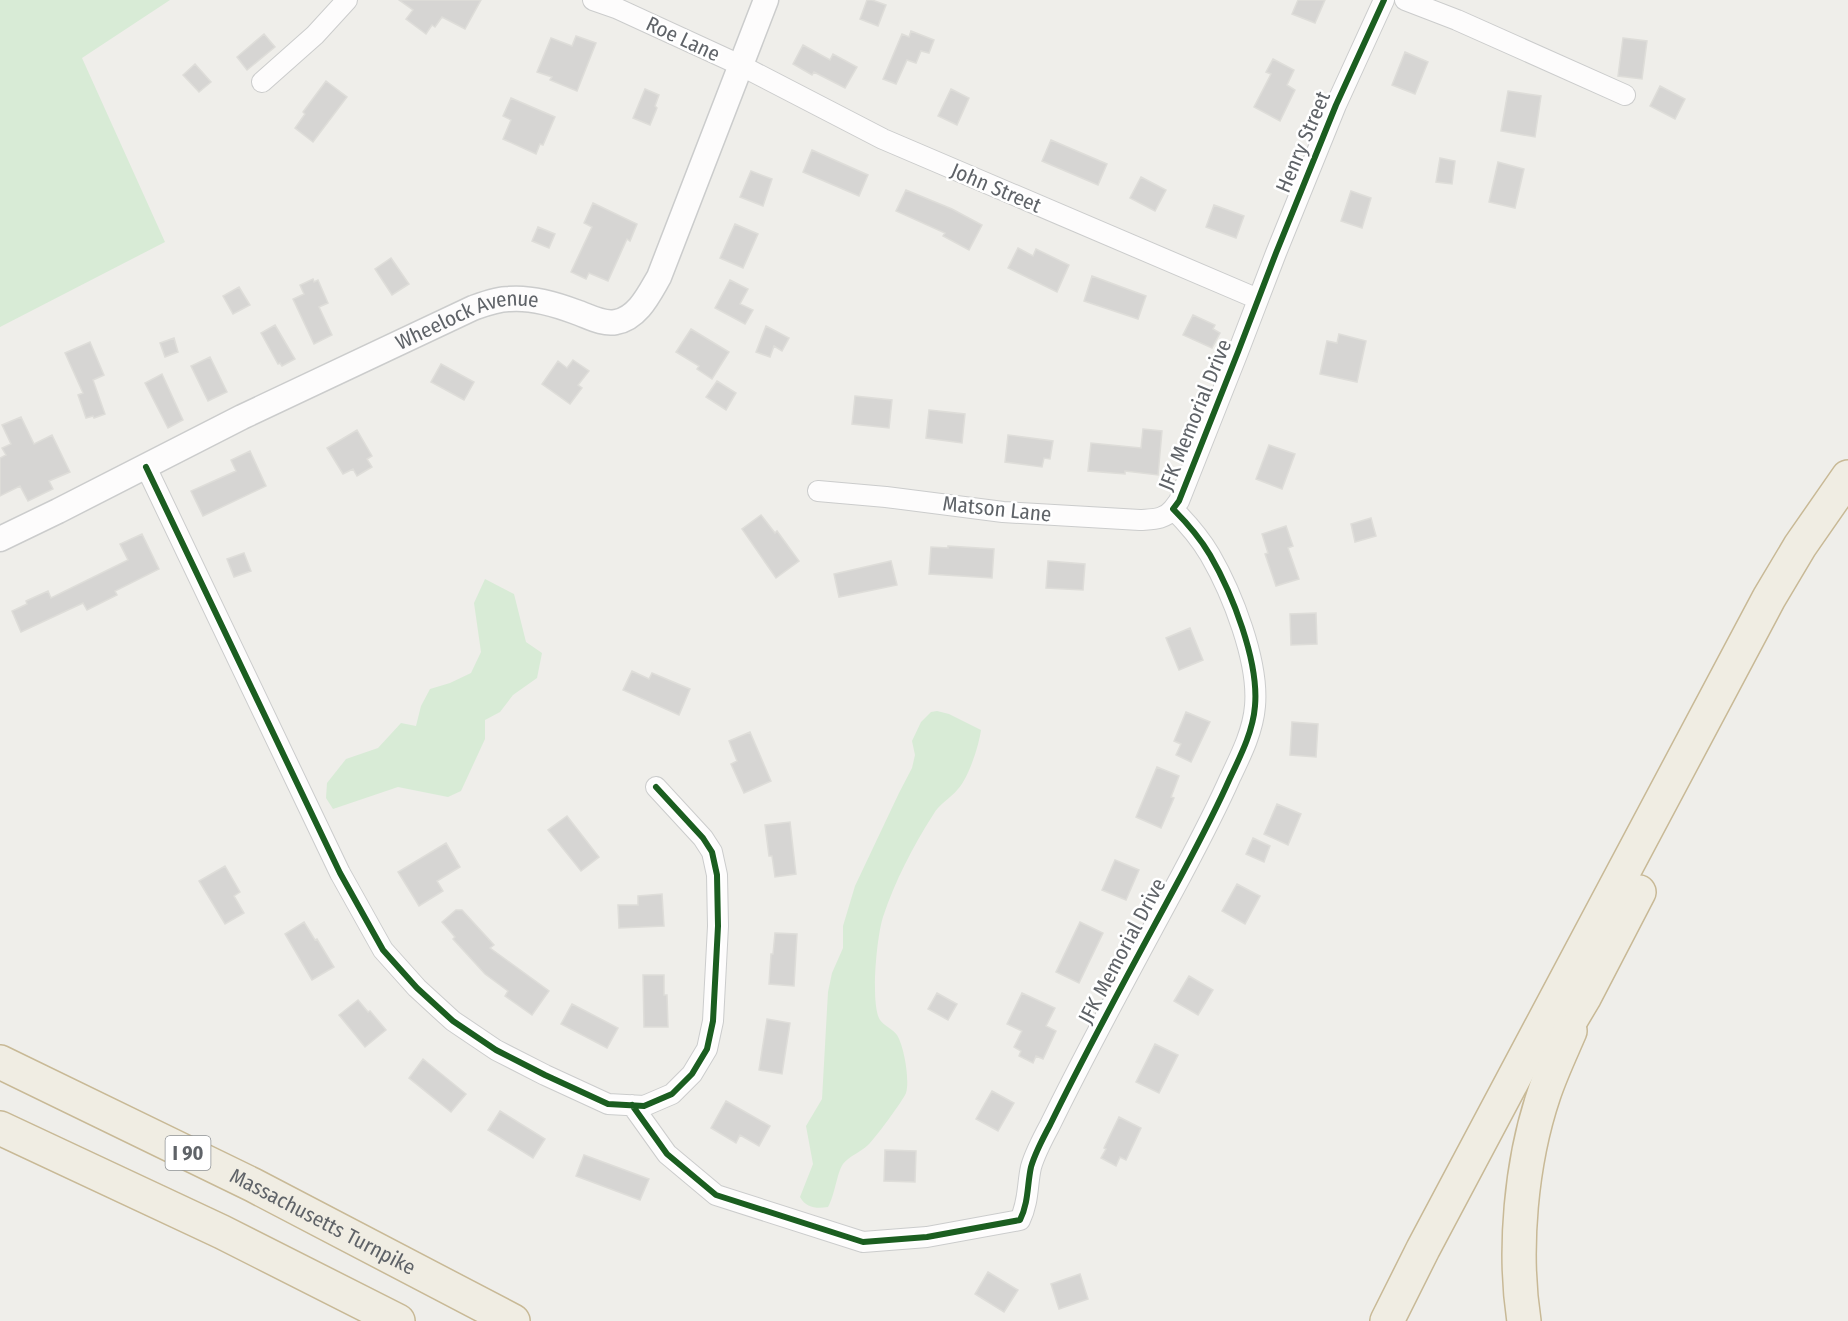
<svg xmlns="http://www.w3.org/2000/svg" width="1848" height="1321" font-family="'Fira Sans Condensed',sans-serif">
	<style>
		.green { fill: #d8ebd6 }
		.building { fill: #d6d5d3; stroke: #deddd9; stroke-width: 1.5 }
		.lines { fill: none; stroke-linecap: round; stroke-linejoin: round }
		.minor-casing { stroke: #cbcccc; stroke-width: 22 }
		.tertiary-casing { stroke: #cbcccc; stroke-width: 27 }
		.motorway-casing { stroke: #c8b996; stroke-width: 36 }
		.minor { stroke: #fdfcfc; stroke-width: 20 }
		.tertiary { stroke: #fdfcfc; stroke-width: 24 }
		.motorway { stroke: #f0ede3; stroke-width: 33 }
		.cycleway-casing { stroke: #fff; stroke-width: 10 }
		.cycleway { stroke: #1b5e20; stroke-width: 6 }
		.labels { text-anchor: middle; stroke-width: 5; stroke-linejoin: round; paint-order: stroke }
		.shield { fill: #fff; stroke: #8f9295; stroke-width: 1.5 }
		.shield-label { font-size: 20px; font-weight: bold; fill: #5f6368 }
		.street-label { font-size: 21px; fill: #5f6368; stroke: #fff }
	</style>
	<rect width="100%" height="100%" fill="#efeeea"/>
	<path class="green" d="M0 0H170L82 58 165 242 0 327Z
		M485 579 514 594 526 642 542 653 537 678 513 695 500 712 485 720V739L461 791 448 797 398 787 333 809 326 798 327 783 346 759 378 748 401 723 416 726 421 706 430 689 450 683 471 673 481 652 474 603Z
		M937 711 949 714 981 730C979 745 969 777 958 789 951 798 939 804 933 815 913 846 895 881 883 917 877 935 870 1004 880 1020 884 1026 893 1029 897 1035 904 1046 910 1080 906 1093 904 1099 874 1140 868 1145 861 1152 849 1156 843 1164 837 1172 835 1195 828 1207 817 1209 806 1208 800 1197L813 1164 806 1126 822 1099 828 992 832 973 843 948V926L855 886 899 793 912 768 915 755 912 741 921 722 931 712Z"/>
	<path class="building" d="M399 0H481L465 29 442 17 435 27 432 25 426 34 406 19 413 10Z
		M867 0H872L886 5 878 26 860 19Z
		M1298 0H1325L1315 23 1292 14Z
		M911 31 934 40 929 53 921 51 916 63 907 60 896 84 883 79 902 34 909 37Z
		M264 34 275 47 247 70 237 57Z
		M576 36 596 43 577 91 550 80 552 77 537 72 551 38 572 46Z
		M1623 38 1647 41 1642 79 1618 76Z
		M803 45 830 60 833 54 857 67 845 88 814 72 812 75 793 64Z
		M1405 52 1428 62 1415 94 1392 85Z
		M1273 59 1294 70 1287 85 1295 90 1280 121 1254 107 1271 74 1266 72Z
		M195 64 211 82 199 92 183 75Z
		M326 81 347 97 313 142 295 128 305 114 303 112Z
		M1660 86 1685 99 1675 119 1650 106Z
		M645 89 659 95 655 106 657 108 650 125 633 118Z
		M951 89 969 98 957 125 938 116Z
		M1508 91 1541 96 1535 137 1501 131Z
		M511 98 555 117 543 145 540 144 536 154 503 139 511 120 503 116Z
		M1051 140 1107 164 1098 185 1042 161Z
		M812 150 868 175 859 196 803 172Z
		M1440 158 1455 161 1452 184 1436 182Z
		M1498 162 1524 169 1515 208 1489 202Z
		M751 171 772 179 763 206 740 197Z
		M1141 177 1166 190 1155 211 1130 198Z
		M906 190 952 209 982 225 969 250 943 236 945 233 896 211Z
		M1351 191 1371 198 1362 228 1341 221Z
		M593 203 637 224 630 241 627 239 608 281 589 273 586 279 571 272 592 227 584 223Z
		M1214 205 1244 216 1236 238 1206 227Z
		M735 224 758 234 743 268 720 258Z
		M538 227 555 234 549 248 532 241Z
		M1018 248 1033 256 1036 249 1069 265 1057 292 1008 268Z
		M391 258 409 284 392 295 375 269Z
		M1092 276 1146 296 1138 319 1084 301Z
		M313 279 314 282 318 280 328 303 319 307 332 335 314 344 293 299 304 294 300 285Z
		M730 280 748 289 740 304 753 310 745 324 715 308Z
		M239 287 250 305 233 314 223 296Z
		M1193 315 1215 325 1213 329 1220 333 1212 348 1183 335Z
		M275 325 295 359 282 366 280 363 278 364 261 333Z
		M766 326 789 338 782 351 774 346 770 357 756 352Z
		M691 329 729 352 712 379 697 369 699 366 676 352Z
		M1339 334 1366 341 1357 382 1320 374 1327 341 1337 343Z
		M174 338 178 352 165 357 160 343Z
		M90 342 104 375 93 380 105 414 94 418 93 416 86 418 78 395 83 393 65 353Z
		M210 357 227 392 208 401 191 366Z
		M573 360 589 371 578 385 582 388 570 404 542 384 558 361 567 368Z
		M441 364 474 382 464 400 431 382Z
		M162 374 183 420 168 428 145 383Z
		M717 381 736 393 726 410 706 397Z
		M855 396 892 400 889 428 852 424Z
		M929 410 965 414 962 443 926 438Z
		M21 417 34 444 52 435 70 472 49 481 53 489 28 501 20 486 0 496V458L6 455 2 448 11 444 2 425Z
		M1143 429 1162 431 1158 475 1125 471V474L1088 471 1091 443 1141 448Z
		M357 430 372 456 367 459 372 467 357 476 353 469 343 474 327 448Z
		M1008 435 1053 441 1050 459 1044 458 1042 467 1005 462Z
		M1269 445 1295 454 1282 489 1256 479Z
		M250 451 266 486 203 516 191 491 236 471 231 460Z
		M761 515 775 533 777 531 799 561 776 578 742 529Z
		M1371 518 1376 536 1355 542 1351 524Z
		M1286 526 1293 546 1288 548 1299 579 1276 586 1265 554 1268 553 1262 534Z
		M142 534 159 569 115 591 117 595 87 610 83 603 21 632 12 611 27 604 26 601 48 591 51 598 128 560 120 544Z
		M948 546 994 549 992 578 929 574 931 547 948 548Z
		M244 553 251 571 234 577 227 559Z
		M891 561 897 585 839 597 834 574Z
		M1048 561 1085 564 1083 590 1046 588Z
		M1316 613 1317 644 1291 645 1290 614Z
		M1190 628 1203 660 1179 670 1166 638Z
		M632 671 649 679 652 673 690 689 679 715 623 690Z
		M1186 712 1210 722 1191 762 1176 755 1181 744 1174 741Z
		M1292 722 1318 724 1316 757 1290 755Z
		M750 732 771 781 744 793 731 764 737 761 729 741Z
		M1157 767 1179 776 1171 797 1174 798 1161 828 1136 817Z
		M1277 804 1301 814 1288 845 1264 834Z
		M567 816 599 857 581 871 548 830Z
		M790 822 796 874 775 877 772 856H769L765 825Z
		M1253 838 1270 846 1264 862 1246 854Z
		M446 843 460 867 437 881 443 891 419 906 398 872Z
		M1115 860 1139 870 1126 900 1102 890Z
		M225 866 240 892 234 896 244 913 225 924 199 881Z
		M1237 884 1260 896 1245 924 1222 911Z
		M662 894 664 926 619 928 618 905H638V896Z
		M456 910H462L494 945 490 948 549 991 532 1015 505 996 508 991 485 974 453 939 455 937 442 922Z
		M304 922 315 940 317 939 334 967 312 980 285 934Z
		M1080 922 1103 933 1079 983 1056 972Z
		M775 933 797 934 794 986 769 984 771 954H773Z
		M643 975H664V995H667L668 1027H644Z
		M1189 976 1213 990 1198 1015 1174 1001Z
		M937 993 957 1004 948 1020 928 1009Z
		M1022 993 1055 1008 1046 1026 1056 1031 1043 1059 1036 1056 1033 1063 1019 1056 1021 1051 1014 1047 1022 1031 1007 1024Z
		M358 1000 368 1012 370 1011 386 1030 365 1047 339 1015Z
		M572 1004 618 1028 607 1048 561 1024Z
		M767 1019 790 1023 782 1074 759 1070Z
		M1155 1044 1178 1055 1159 1093 1136 1082Z
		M423 1059 466 1094 451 1112 409 1078Z
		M992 1091 1014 1103 998 1131 976 1119Z
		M726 1101 770 1126 759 1146 740 1135 736 1143 711 1128Z
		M500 1111 545 1139 533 1158 488 1130Z
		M1119 1117 1141 1128 1126 1160 1120 1157 1116 1166 1101 1158 1106 1149 1104 1148Z
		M885 1150 916 1151 915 1182 884 1181Z
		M584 1155 649 1179 640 1200 576 1176Z
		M988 1272 1018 1290 1004 1312 975 1294Z
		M1080 1274 1088 1299 1059 1309 1051 1284Z"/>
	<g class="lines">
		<g class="minor-casing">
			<path id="minor" d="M593 0 616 8 740 65 883 139 1258 299
				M1405 0 1457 20 1625 95
				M262 82 315 35 347 0
				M146 467 340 873 383 950 417 988 453 1021 496 1050 545 1075 608 1104 644 1106 672 1094 692 1074 707 1049 713 1021 718 926 717 875 712 852 703 838 656 787
				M818 491 886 497 1003 512 1140 520C1153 519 1164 520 1173 509
				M632 1105 667 1154 716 1195 863 1242 927 1237 1020 1220C1029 1201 1027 1185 1031 1167 1035 1153 1043 1138 1050 1125 1091 1041 1137 958 1181 876 1198 844 1215 812 1230 778 1241 755 1253 731 1255 706 1259 661 1232 593 1210 555 1200 538 1187 523 1173 509L1179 501 1238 352 1276 253 1336 105 1384 0"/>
		</g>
		<g class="tertiary-casing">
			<g id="tertiary">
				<path id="s1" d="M0 539 58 511 242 417 473 308C484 304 497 299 509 299 532 297 555 304 576 312 588 316 603 325 616 322 638 318 649 294 659 277L766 0"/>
			</g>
		</g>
		<g class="motorway-casing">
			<g id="motorway">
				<path d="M1553 1050 1585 996 1639 892"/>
				<path id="s2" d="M0 1062 253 1185 513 1321"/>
				<path d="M0 1128 222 1232 398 1321"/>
				<path d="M1387 1321 1423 1249 1769 598 1800 546 1848 477"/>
				<path d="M1524 1321C1513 1250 1521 1162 1544 1094 1551 1073 1561 1052 1570 1031"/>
			</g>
		</g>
		<use href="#minor" class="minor"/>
		<use href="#tertiary" class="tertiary"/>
		<use href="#motorway" class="motorway"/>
		<g class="cycleway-casing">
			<path id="cycleway" d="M146 467 340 873 383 950 417 988 453 1021 496 1050 545 1075 608 1104 644 1106 672 1094 692 1074 707 1049 713 1021 718 926 717 875 712 852 703 838 656 787
				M632 1105 667 1154 716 1195 863 1242 927 1237 1020 1220C1029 1201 1027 1185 1031 1167 1035 1153 1043 1138 1050 1125 1091 1041 1137 958 1181 876 1198 844 1215 812 1230 778 1241 755 1253 731 1255 706 1259 661 1232 593 1210 555 1200 538 1187 523 1173 509L1179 501 1238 352 1276 253 1336 105 1384 0"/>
		</g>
		<use href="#cycleway" class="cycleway"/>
	</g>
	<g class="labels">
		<rect class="shield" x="165.5" y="1136" width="45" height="34" rx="4.5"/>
		<g class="shield-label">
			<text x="188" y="1160">I 90</text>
		</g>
		<g class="street-label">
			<text transform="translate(683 39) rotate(25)" y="7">Roe Lane</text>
			<text transform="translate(1303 142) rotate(-67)" y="7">Henry Street</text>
			<text transform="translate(996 188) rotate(23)" y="7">John Street</text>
			<text dy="7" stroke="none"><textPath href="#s1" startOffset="518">Wheelock Avenue</textPath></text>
			<text transform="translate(1195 415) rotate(-68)" y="7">JFK Memorial Drive</text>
			<text transform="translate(997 509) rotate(6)" y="7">Matson Lane</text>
			<text transform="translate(1122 951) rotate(-62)" y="7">JFK Memorial Drive</text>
			<text dy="7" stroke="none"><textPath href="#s2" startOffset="360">Massachusetts Turnpike</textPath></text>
		</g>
	</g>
</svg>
